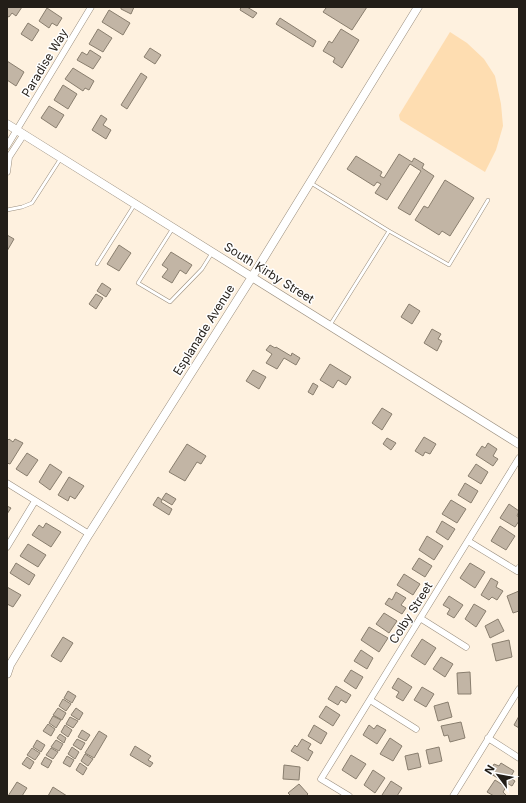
<svg xmlns="http://www.w3.org/2000/svg" width="526" height="803" font-family="Inter,sans-serif">
	<style>
		.green { fill: #feddb1 }
		.building { fill: #c2b5a5; stroke: #897e6e }
		.lines { fill: none; stroke-linecap: round; stroke-linejoin: round }
		.lane-casing { stroke: #9a8e7e; stroke-width: 4 }
		.street-casing { stroke: #9a8e7e; stroke-width: 7 }
		.secondary-casing { stroke: #9a8e7e; stroke-width: 9 }
		.lane { stroke: #fff; stroke-width: 3 }
		.street { stroke: #fff; stroke-width: 6 }
		.secondary { stroke: #fff; stroke-width: 8 }
		.labels { text-anchor: middle; stroke-width: 3; stroke-linejoin: round; paint-order: stroke }
		.street-label { font-size: 12px; fill: #231e18; stroke: #fff }
	</style>
	<rect width="100%" height="100%" fill="#fef1df"/>
	<path class="green" d="M450 32 467 43 484 59 495 76 501 104 503 126 496 150 485 172 400 120 399 115Z"/>
	<path class="building" d="M7 7H22L16 16 12 13 9 17 7 16Z
		M121 7H134L131 14 121 9Z
		M241 7H247L257 13 253 18 240 10Z
		M324 7H367L352 30 323 12 326 8Z
		M47 8 62 18 57 26 52 23 49 28 39 21Z
		M109 10 130 23 123 35 102 22Z
		M280 18 316 41 313 47 276 24Z
		M28 23 39 30 32 41 21 34Z
		M98 29 112 38 103 52 89 44Z
		M341 29 359 40 342 68 333 62 335 58 323 51 329 41 332 43Z
		M150 48 161 55 155 64 144 57Z
		M90 50 101 57 93 69 77 60 82 52 87 55Z
		M7 61 24 72 16 86 7 80Z
		M73 68 94 81 89 90 85 88 83 91 65 79Z
		M141 73 147 77 127 109 121 105Z
		M63 85 77 94 68 109 54 100Z
		M49 106 64 115 56 128 41 118Z
		M101 115 107 119 103 125 111 130 106 139 92 130Z
		M399 154 412 162 414 158 424 164 422 168 434 176 410 215 398 208 421 171 410 164 387 200 375 193 381 184 377 182 374 186 347 169 356 156 382 172 380 176 384 178Z
		M445 180 474 198 450 236 442 231 439 235 415 220 424 206 428 208Z
		M7 235 14 239 7 251Z
		M119 245 131 253 119 271 107 264Z
		M171 252 192 265 186 274 180 270 172 283 162 277 168 269 162 265Z
		M102 283 111 289 106 297 97 291Z
		M96 294 103 298 96 309 89 304Z
		M409 304 420 311 412 324 401 317Z
		M432 329 441 334 438 339 442 341 437 351 424 343Z
		M270 345 275 348 276 347 291 356 292 353 300 358 296 365 284 358 277 369 266 363 272 354 266 350Z
		M330 364 351 377 346 385 338 380 333 388 320 380Z
		M253 370 266 377 259 389 246 381Z
		M313 383 318 386 313 395 308 392Z
		M382 408 392 414 382 430 372 423Z
		M424 437 436 444 430 454 425 452 423 456 415 451Z
		M387 438 396 443 391 450 383 444Z
		M9 439 13 442 15 439 23 443 10 464 7 463V441Z
		M488 443 497 449 493 456 498 459 493 466 476 455 482 446 485 448Z
		M187 444 206 456 201 464 197 462 185 481 169 472Z
		M27 453 38 460 27 476 16 469Z
		M50 464 62 472 50 490 39 482Z
		M476 464 488 472 481 484 468 476Z
		M69 477 84 486 75 499 70 496 68 501 58 495Z
		M465 483 478 491 471 503 458 495Z
		M166 493 176 499 172 505 162 499Z
		M158 497 162 500 161 502 172 509 169 515 153 505Z
		M451 500 466 509 457 523 442 514Z
		M509 504 519 511 517 516 519 517V521L515 527 500 518Z
		M7 506 11 508 7 514Z
		M442 521 455 529 448 540 436 532Z
		M46 523 61 532 51 547 32 535 39 525 43 528Z
		M500 526 515 536 506 550 491 541Z
		M427 536 443 546 434 560 419 550Z
		M28 544 46 555 38 567 20 556Z
		M419 558 432 566 425 577 412 569Z
		M16 563 35 575 29 585 10 573Z
		M470 563 485 572 475 588 460 578Z
		M404 574 420 584 413 595 397 585Z
		M491 578 498 582 496 587 503 591 497 600 492 597 489 600 481 595Z
		M7 587 21 595 13 607 7 604Z
		M519 591V611L513 613 507 596Z
		M396 592 406 598 401 605 406 608 402 614 385 604 389 598 392 600Z
		M449 596 463 605 454 618 447 614 450 609 443 605Z
		M474 604 486 611 476 627 465 619Z
		M384 613 397 621 389 633 376 624Z
		M498 619 504 631 490 638 485 626Z
		M369 627 388 638 379 652 361 640Z
		M63 637 73 643 61 662 51 656Z
		M422 639 436 648 425 665 411 656Z
		M509 640 512 657 496 661 492 644Z
		M361 650 373 658 367 669 354 661Z
		M441 657 453 664 445 677 433 669Z
		M351 670 363 677 356 689 344 681Z
		M470 672 471 694H458L457 673Z
		M398 678 412 687 403 701 396 697 399 692 392 688Z
		M336 686 351 695 346 703 341 700 338 705 328 699Z
		M422 687 434 694 426 707 414 700Z
		M68 691 76 696 72 703 64 698Z
		M63 699 71 704 66 711 59 706Z
		M448 702 452 717 438 721 434 706Z
		M326 706 340 715 333 726 319 717Z
		M58 708 66 713 62 720 53 715Z
		M76 708 83 713 79 720 71 715Z
		M53 716 61 720 56 728 49 723Z
		M519 716V728L514 725Z
		M70 717 78 721 73 728 66 724Z
		M461 722 465 738 450 742 448 735 444 736 441 726Z
		M48 724 55 729 51 736 43 731Z
		M65 725 72 730 68 737 61 732Z
		M314 725 327 733 321 744 308 736Z
		M369 725 374 729 377 725 386 730 377 744 363 735Z
		M82 730 90 735 86 741 78 737Z
		M99 731 107 736 94 758 85 753Z
		M60 734 66 738 64 743 57 738Z
		M390 738 402 746 393 761 380 754Z
		M77 739 85 743 81 750 73 745Z
		M302 739 311 744 308 749 313 752 308 761 291 751 295 745 297 747Z
		M37 740 45 745 41 752 33 747Z
		M56 740 63 744 59 751 51 747Z
		M135 746 151 756 148 760 153 763 150 767 130 755Z
		M72 747 79 752 75 759 68 754Z
		M439 747 442 761 429 764 426 750Z
		M32 748 40 753 35 760 27 755Z
		M51 748 58 752 53 759 46 755Z
		M418 753 421 767 408 770 405 756Z
		M85 754 93 759 88 766 81 761Z
		M351 755 366 764 356 779 342 770Z
		M67 756 74 760 70 767 63 763Z
		M27 757 34 762 30 769 22 764Z
		M45 757 52 761 48 768 41 764Z
		M80 763 87 768 83 775 76 770Z
		M501 763 514 771 510 778 515 781 512 786 489 773 494 764 499 766Z
		M284 765 300 767 299 780 283 779Z
		M373 770 385 778 375 793 364 785Z
		M495 780 506 787 503 792 507 796H494L487 792Z
		M391 781 402 788 397 796H384L382 795Z
		M17 782 27 788 22 796H8Z
		M299 784 308 794 306 796H291L288 793Z
		M53 787 67 796H48Z"/>
	<g class="lines">
		<g class="lane-casing">
			<path id="lane" d="M311 183 389 231 330 325
				M7 210 22 207 32 203 61 158
				M173 228 138 283 170 302 202 269 212 253
				M389 231 449 265 488 200
				M97 264 135 204"/>
		</g>
		<g class="street-casing">
			<path id="street" d="M7 146 91 7
				M7 172 9 157 24 134
				M7 483 89 534
				M468 541 517 571 519 568
				M7 547 35 501
				M420 618 466 647
				M370 700 416 729
				M488 738 519 758
				M349 796 321 779 519 458
				M453 796 519 689"/>
		</g>
		<g class="secondary-casing">
			<path id="secondary" d="M7 124 519 444
				M7 674 10 665 89 534 252 277 418 7"/>
		</g>
		<use href="#lane" class="lane"/>
		<use href="#street" class="street"/>
		<use href="#secondary" class="secondary"/>
	</g>
	<g class="labels">
		<g class="street-label">
			<text transform="translate(45 63) rotate(-59)" y="4">Paradise Way</text>
			<text transform="translate(269 273) rotate(32)" y="4">South Kirby Street</text>
			<text transform="translate(204 330) rotate(-58)" y="4">Esplanade Avenue</text>
			<text transform="translate(411 613) rotate(-58)" y="4">Colby Street</text>
		</g>
	</g>
	<rect width="526" height="803" fill="none" stroke="#231e18" stroke-width="16"/>
	<g transform="translate(498 775) rotate(302)" stroke="#ffffff" stroke-width="3" paint-order="stroke">
	<path d="M0-3L7 15L0 10L-7 15Z" fill="#231e18"/>
	<text y="-6" font-size="11" font-weight="bold" text-anchor="middle" fill="#231e18">N</text>
	</g>
</svg>
